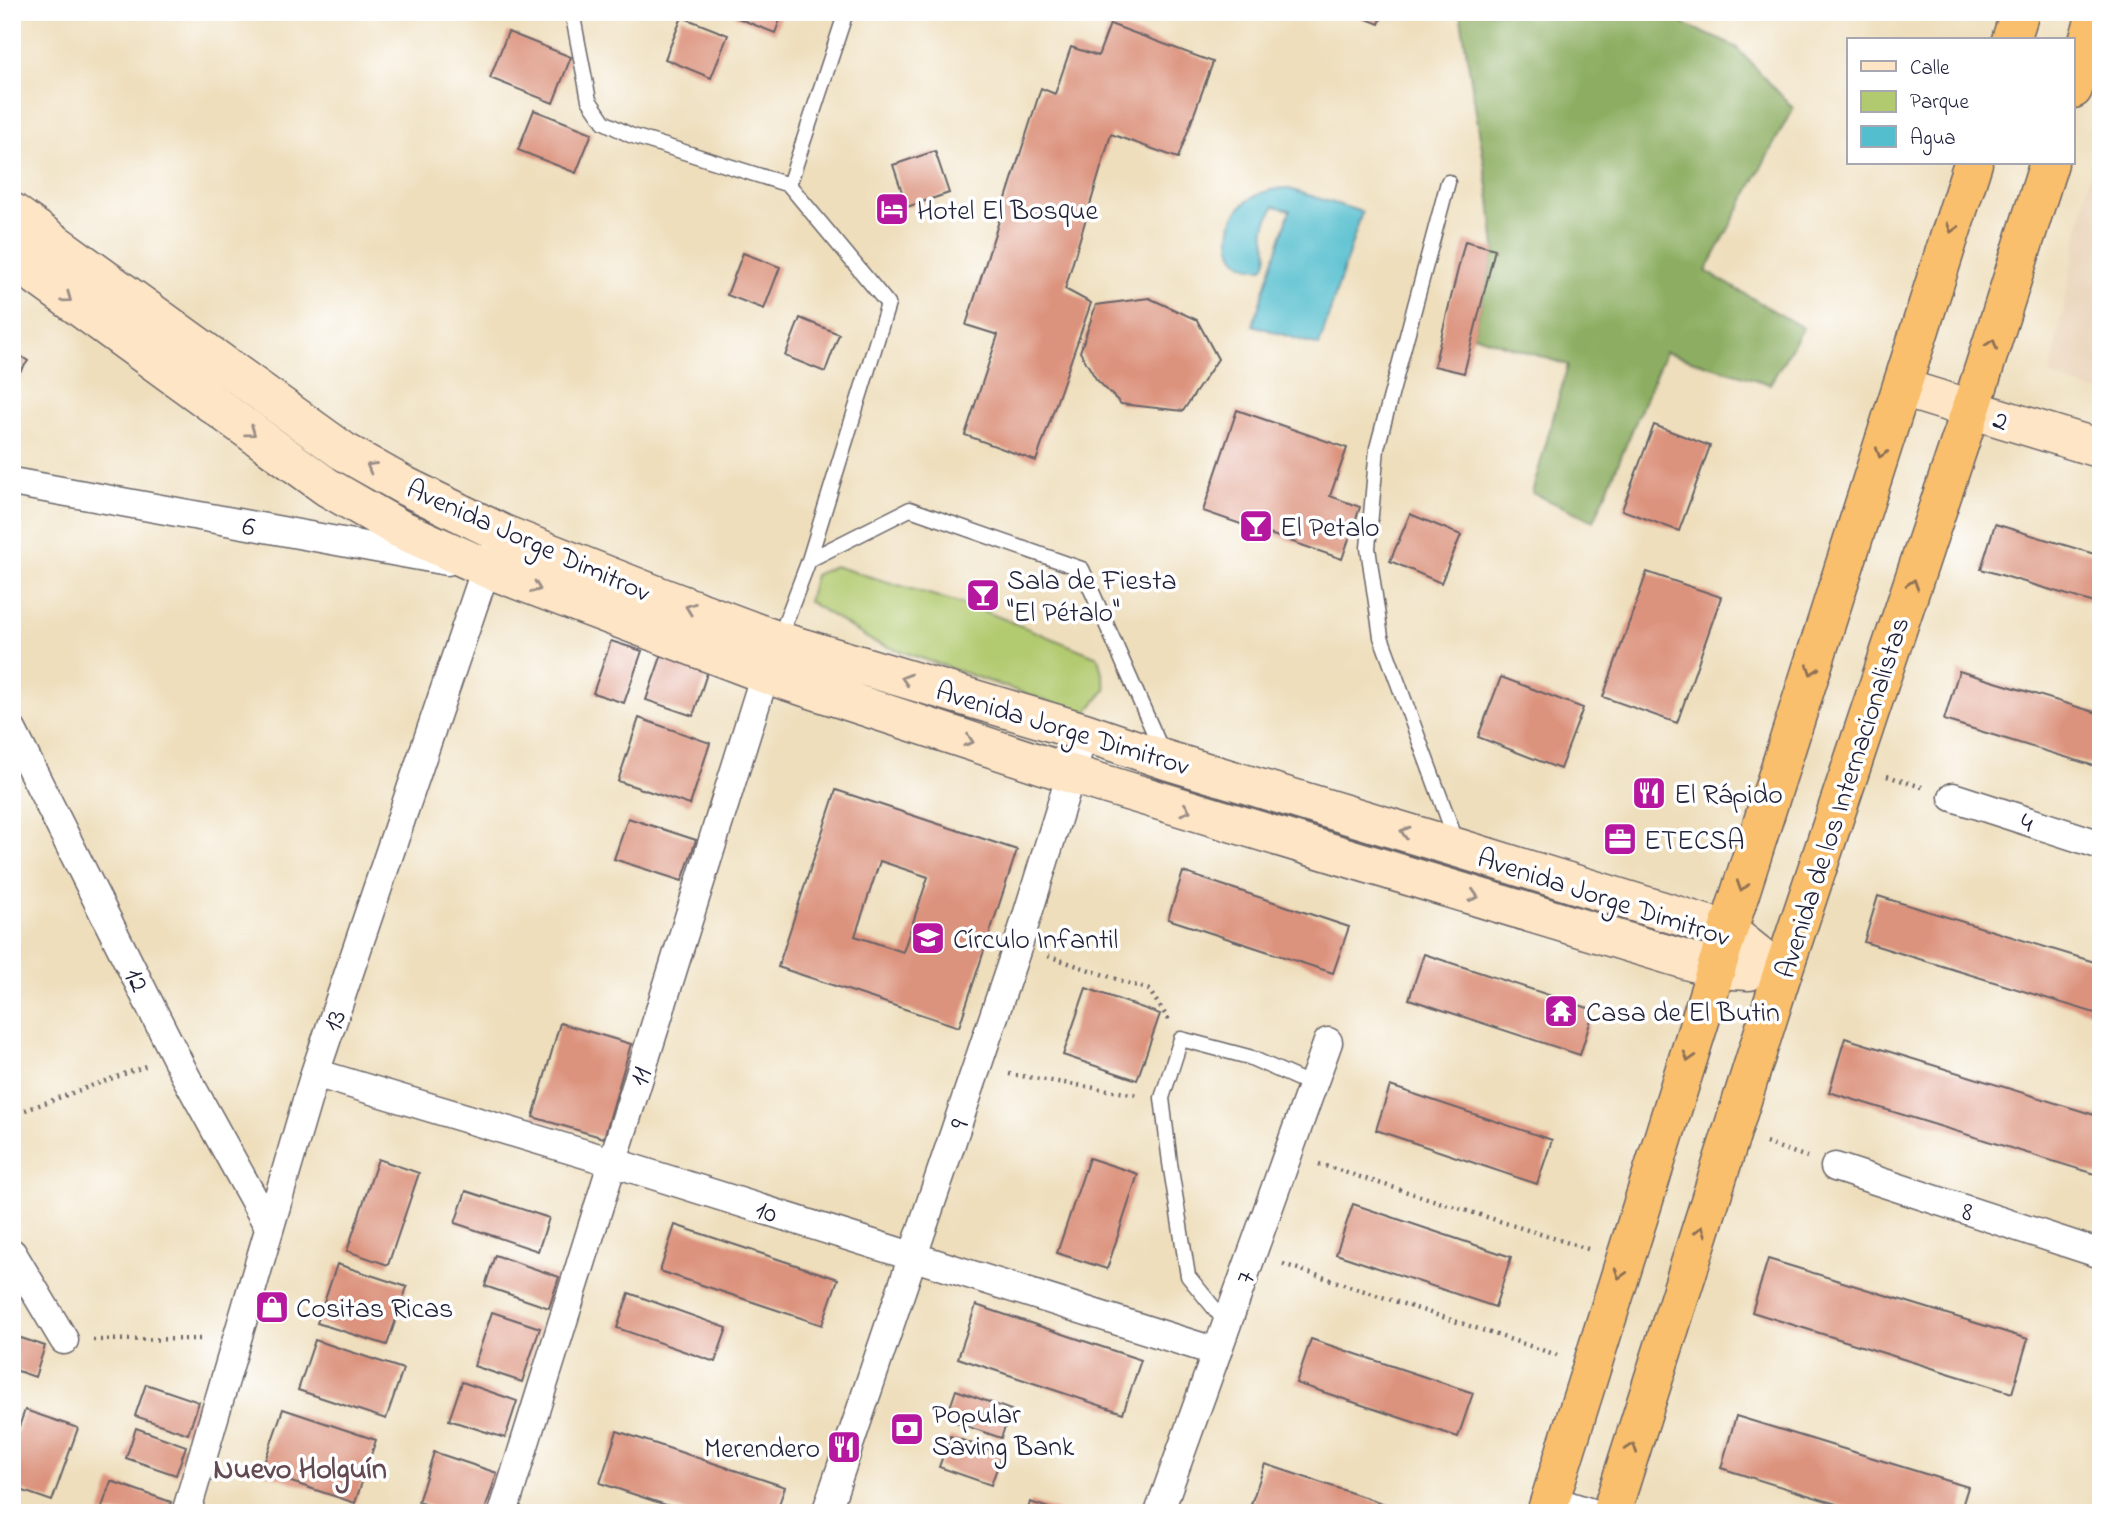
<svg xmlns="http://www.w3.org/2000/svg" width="2113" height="1525" font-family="'Indie Flower',sans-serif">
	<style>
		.built { fill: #e9d3b8 }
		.green { fill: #b2ca6f; stroke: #6a7655; stroke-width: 2 }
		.forest { fill: #8dae62; stroke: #58684e; stroke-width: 2 }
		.water { fill: #53bece; stroke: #3a7084; stroke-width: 2 }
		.building { fill: #dc937d; fill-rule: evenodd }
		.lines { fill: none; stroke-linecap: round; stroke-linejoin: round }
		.lane-casing { stroke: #696468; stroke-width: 17 }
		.street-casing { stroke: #696468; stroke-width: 31 }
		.secondary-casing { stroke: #696468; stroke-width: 41 }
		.highway-casing { stroke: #696468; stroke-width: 41 }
		.path { stroke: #696468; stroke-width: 4.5; stroke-dasharray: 2 5; stroke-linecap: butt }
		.lane { stroke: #fff; stroke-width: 14 }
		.street { stroke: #fff; stroke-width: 28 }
		.secondary { stroke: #fde5c5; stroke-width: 38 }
		.highway { stroke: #f9bf6d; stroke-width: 38 }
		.oneway { stroke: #8e7054 }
		.oneway2 { stroke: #9a8d87 }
		.labels { text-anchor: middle; stroke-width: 7; stroke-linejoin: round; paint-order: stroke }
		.poi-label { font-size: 28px; fill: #22223b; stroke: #fff; text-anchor: start }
		.street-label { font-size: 28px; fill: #22223b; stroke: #fff }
		.neighbourhood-label { font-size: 30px; font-weight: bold; fill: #634a52; stroke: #fff }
	</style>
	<rect width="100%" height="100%" fill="#fff"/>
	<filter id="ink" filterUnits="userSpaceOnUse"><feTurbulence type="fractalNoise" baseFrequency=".0143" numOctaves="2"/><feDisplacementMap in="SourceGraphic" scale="14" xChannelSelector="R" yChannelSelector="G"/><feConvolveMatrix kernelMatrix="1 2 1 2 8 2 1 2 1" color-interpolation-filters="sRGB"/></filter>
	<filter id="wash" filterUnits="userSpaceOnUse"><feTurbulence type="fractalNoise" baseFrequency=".00686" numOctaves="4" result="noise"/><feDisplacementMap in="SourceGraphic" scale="28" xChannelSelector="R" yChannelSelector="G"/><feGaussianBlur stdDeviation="1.57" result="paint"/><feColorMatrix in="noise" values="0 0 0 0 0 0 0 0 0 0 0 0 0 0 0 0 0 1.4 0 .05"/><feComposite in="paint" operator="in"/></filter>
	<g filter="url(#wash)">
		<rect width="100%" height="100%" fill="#eedebc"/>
		<path class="built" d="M2101 116V393L2050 376Z"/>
		<path class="green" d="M834 566 979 609 1098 657 1106 689 1085 714 874 642 808 601 815 575Z"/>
		<path class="forest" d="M1460 12H1657L1736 47 1793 108 1706 271 1803 328 1770 384 1665 352 1594 521 1532 493 1568 365 1473 335 1495 249 1490 199Z"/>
		<path class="water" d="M1286 188 1362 212 1319 346 1253 325 1290 210 1274 206C1271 213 1266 221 1265 228 1262 244 1274 252 1263 268 1242 269 1229 258 1230 236 1231 230 1231 221 1235 215 1245 197 1266 189 1286 188Z"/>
		<g id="blocks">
			<path class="building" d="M737 12H783L775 33 735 17Z
				M1349 12H1384L1379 24Z
				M682 17 728 35 711 78 665 59Z
				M1110 24 1213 62 1178 158 1111 134 1065 289 1091 303 1036 461 965 435 998 335 966 325 1041 88 1055 94 1071 47 1098 56Z
				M508 32 571 57 553 103 490 78Z
				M534 110 592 133 576 173 518 150Z
				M935 151 949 193 907 207 893 165Z
				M1465 241 1495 249 1464 373 1434 366Z
				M743 253 780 267 764 309 727 295Z
				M1149 298 1197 320 1218 359 1183 411 1121 404 1096 379 1080 352 1096 305Z
				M800 318 839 334 825 372 785 356Z
				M12 350 28 361 12 382Z
				M1237 410 1347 448 1330 496 1360 507 1342 559 1203 511Z
				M1654 425 1710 446 1679 531 1622 510Z
				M1410 514 1461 535 1441 583 1390 561Z
				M1995 524 2101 556V605L1981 569Z
				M1647 572 1721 597 1677 723 1603 697Z
				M611 641 642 651 624 703 593 693Z
				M662 654 708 670 693 716 646 700Z
				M1959 671 2101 714V768L1944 720Z
				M1501 677 1583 708 1560 769 1478 737Z
				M639 718 710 743 690 805 618 781Z
				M836 790 1017 850 959 1027 778 967ZM880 861 928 877 903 952 855 936Z
				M628 818 696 840 682 881 614 859Z
				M1183 872 1349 927 1333 973 1168 919Z
				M1878 896 2101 964V1015L1864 942Z
				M1424 954 1594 1010 1580 1055 1409 999Z
				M1086 988 1160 1014 1137 1080 1063 1055Z
				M560 1023 631 1044 604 1138 533 1117Z
				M1845 1038 2101 1117V1176L1829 1092Z
				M1390 1086 1552 1140 1537 1184 1376 1130Z
				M1089 1158 1138 1174 1107 1269 1057 1253Z
				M378 1159 419 1173 388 1265 347 1251Z
				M466 1191 549 1218 538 1251 455 1223Z
				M1353 1204 1511 1257 1495 1307 1336 1254Z
				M675 1225 838 1279 822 1325 660 1271Z
				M495 1255 559 1277 549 1308 485 1286Z
				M1768 1259 2028 1339 2012 1393 1752 1312Z
				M337 1264 407 1287 387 1345 317 1323Z
				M629 1293 727 1328 715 1362 617 1328Z
				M976 1305 1141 1360 1123 1413 958 1358Z
				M492 1312 540 1328 522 1382 474 1366Z
				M12 1335 45 1346 35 1377 12 1369Z
				M1311 1339 1473 1393 1458 1437 1296 1383Z
				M315 1340 403 1369 386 1419 298 1390Z
				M462 1382 517 1401 505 1438 449 1420Z
				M146 1384 199 1402 188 1434 135 1416Z
				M956 1390 1011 1410 1001 1438 946 1419Z
				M283 1409 376 1440 355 1503 261 1472Z
				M25 1410 78 1428 52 1501 12 1487V1446Z
				M1736 1416 1968 1487 1960 1513H1865L1721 1468Z
				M136 1428 186 1446 176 1475 126 1458Z
				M617 1431 785 1487 776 1513H690L600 1483Z
				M950 1436 1002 1454 991 1485 939 1467Z
				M434 1452 497 1473 484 1513H449L418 1502Z
				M1265 1464 1409 1512V1513H1248Z
				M111 1481 171 1502 168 1513H100Z
				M1030 1502 1061 1512V1513H1027Z"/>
		</g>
	</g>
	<g filter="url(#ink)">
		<use href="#blocks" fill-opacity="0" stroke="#696468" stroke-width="2"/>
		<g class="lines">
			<g class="lane-casing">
				<path id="lane" d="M572 12 589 100 604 122 630 135 789 185 888 304 809 560
					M1448 182 1377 448 1368 548 1381 637 1457 843
					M789 185 846 12
					M779 639 809 560 910 509 1082 569 1162 751
					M1227 1324 1188 1276 1170 1163 1162 1098 1181 1039 1249 1057 1312 1085"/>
			</g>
			<g class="street-casing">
				<path id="street" d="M12 482 447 561
					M12 730 185 1075 269 1227
					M1953 797 2101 845
					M315 1073 612 1162 1217 1352
					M1835 1167 2101 1254
					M12 1253 64 1340
					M1551 1500 1592 1513
					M186 1513 315 1073 486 568 494 553
					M503 1513 765 674 772 657
					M826 1513 1018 945 1084 732
					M1159 1513 1328 1042"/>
			</g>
			<g class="secondary-casing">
				<path id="secondary" d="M12 212 343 451 405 486 503 534 659 596 779 641 1084 732 1166 760 1458 848 1728 931 1782 974
					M12 258 327 487 398 528 486 568 765 674 1071 774 1716 969 1749 971
					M1902 388 2101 449"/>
			</g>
			<g class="highway-casing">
				<path id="highway" d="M2011 40 2020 12
					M2073 89 2097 12
					M1546 1513 1728 931 1973 163
					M1611 1513 1782 974 1971 409 2049 163"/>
			</g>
			<path class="path" d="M1887 776 1925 788
				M1048 956 1149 990 1169 1020
				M1009 1074 1138 1095
				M12 1115 146 1066
				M1766 1143 1807 1157
				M1319 1164 1591 1250
				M1283 1264 1557 1355
				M93 1340 203 1339"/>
			<use href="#lane" class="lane"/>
			<use href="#street" class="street"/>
			<use href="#secondary" class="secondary"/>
			<use href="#highway" class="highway"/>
		</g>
		<defs><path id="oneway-chevron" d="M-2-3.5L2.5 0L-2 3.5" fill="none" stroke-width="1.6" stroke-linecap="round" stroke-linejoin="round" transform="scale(1.75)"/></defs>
		<g class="oneway">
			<use href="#oneway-chevron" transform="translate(1952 228) rotate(107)"/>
			<use href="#oneway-chevron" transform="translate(1992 344) rotate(-72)"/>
			<use href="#oneway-chevron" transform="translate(1881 453) rotate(108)"/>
			<use href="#oneway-chevron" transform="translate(1913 584) rotate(-72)"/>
			<use href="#oneway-chevron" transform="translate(1812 670) rotate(108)"/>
			<use href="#oneway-chevron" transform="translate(1742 886) rotate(108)"/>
			<use href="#oneway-chevron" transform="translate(1689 1057) rotate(107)"/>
			<use href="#oneway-chevron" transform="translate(1701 1231) rotate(-73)"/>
			<use href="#oneway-chevron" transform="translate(1620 1274) rotate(107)"/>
			<use href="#oneway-chevron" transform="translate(1632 1448) rotate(-72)"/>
		</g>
		<g class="oneway2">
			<use href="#oneway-chevron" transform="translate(67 298) rotate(36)"/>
			<use href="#oneway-chevron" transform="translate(251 432) rotate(36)"/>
			<use href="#oneway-chevron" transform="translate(371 467) rotate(-150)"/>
			<use href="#oneway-chevron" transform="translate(536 588) rotate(21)"/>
			<use href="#oneway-chevron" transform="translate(690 608) rotate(-160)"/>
			<use href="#oneway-chevron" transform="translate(906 679) rotate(-163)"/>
			<use href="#oneway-chevron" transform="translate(969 741) rotate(18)"/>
			<use href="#oneway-chevron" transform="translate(1186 810) rotate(17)"/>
			<use href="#oneway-chevron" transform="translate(1405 832) rotate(-163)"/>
			<use href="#oneway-chevron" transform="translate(1474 896) rotate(17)"/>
		</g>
	</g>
	<defs>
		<g id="hotel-square" transform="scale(1.75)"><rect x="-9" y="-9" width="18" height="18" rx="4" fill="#b5179e" stroke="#fff"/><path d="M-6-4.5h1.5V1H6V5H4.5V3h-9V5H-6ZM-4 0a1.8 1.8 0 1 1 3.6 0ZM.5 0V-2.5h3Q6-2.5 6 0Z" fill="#fff"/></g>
		<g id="bar-square" transform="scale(1.75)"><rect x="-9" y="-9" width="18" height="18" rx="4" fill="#b5179e" stroke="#fff"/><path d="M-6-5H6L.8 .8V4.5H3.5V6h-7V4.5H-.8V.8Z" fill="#fff"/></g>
		<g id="restaurant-square" transform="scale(1.75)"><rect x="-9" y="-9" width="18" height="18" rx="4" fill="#b5179e" stroke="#fff"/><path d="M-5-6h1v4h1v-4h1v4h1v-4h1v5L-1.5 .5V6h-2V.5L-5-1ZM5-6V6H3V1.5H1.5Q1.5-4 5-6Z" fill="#fff"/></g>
		<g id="office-square" transform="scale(1.75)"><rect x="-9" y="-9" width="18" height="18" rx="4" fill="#b5179e" stroke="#fff"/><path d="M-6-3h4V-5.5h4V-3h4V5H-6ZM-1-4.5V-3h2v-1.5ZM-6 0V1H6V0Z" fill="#fff"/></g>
		<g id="school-square" transform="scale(1.75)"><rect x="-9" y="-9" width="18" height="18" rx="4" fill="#b5179e" stroke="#fff"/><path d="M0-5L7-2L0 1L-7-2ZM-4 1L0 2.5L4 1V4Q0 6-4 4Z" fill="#fff"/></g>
		<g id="temple-square" transform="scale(1.75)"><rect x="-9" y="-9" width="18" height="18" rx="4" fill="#b5179e" stroke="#fff"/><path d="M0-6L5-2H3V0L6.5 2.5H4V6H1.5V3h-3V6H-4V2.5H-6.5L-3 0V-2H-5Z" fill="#fff"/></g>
		<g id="shop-square" transform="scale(1.75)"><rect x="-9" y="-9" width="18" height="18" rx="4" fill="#b5179e" stroke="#fff"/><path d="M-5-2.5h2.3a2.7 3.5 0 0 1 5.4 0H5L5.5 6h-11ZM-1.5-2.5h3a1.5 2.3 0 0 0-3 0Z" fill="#fff"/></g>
		<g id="bank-square" transform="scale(1.75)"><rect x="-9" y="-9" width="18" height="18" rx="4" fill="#b5179e" stroke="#fff"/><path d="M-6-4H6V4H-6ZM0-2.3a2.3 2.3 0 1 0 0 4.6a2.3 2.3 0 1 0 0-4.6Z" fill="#fff"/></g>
	</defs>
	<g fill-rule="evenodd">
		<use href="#hotel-square" x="892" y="209"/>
		<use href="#bar-square" x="1256" y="526"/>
		<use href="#bar-square" x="983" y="595"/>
		<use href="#restaurant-square" x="1649" y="793"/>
		<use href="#office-square" x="1620" y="839"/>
		<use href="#school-square" x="928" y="938"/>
		<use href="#temple-square" x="1561" y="1011"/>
		<use href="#shop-square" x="272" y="1307"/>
		<use href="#bank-square" x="907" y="1429"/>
		<use href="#restaurant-square" x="844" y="1447"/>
	</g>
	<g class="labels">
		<g class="poi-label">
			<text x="917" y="219">Hotel El Bosque</text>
			<text x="1280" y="536">El Petalo</text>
			<text x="1007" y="589">Sala de Fiesta<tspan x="1007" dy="32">"El Pétalo"</tspan></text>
			<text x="1674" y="803">El Rápido</text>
			<text x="1644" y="849">ETECSA</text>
			<text x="953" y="948">Círculo Infantil</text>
			<text x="1586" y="1021">Casa de El Butin</text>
			<text x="296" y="1317">Cositas Ricas</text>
			<text x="932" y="1423">Popular<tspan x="932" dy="32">Saving Bank</tspan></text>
			<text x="820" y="1457" text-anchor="end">Merendero</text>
		</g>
		<g class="street-label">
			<text transform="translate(2001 419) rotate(17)" y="10">2</text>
			<text transform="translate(249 525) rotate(10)" y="10">6</text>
			<text transform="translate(529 539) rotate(24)" y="10">Avenida Jorge Dimitrov</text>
			<text transform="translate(1063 727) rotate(17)" y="10">Avenida Jorge Dimitrov</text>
			<text transform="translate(1841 797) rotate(-72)" y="10">Avenida de los Internacionalistas</text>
			<text transform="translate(2027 821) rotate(18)" y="10">4</text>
			<text transform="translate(1604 896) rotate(18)" y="10">Avenida Jorge Dimitrov</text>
			<text transform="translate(138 979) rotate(63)" y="10">12</text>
			<text transform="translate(333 1020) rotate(-71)" y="10">13</text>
			<text transform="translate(639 1076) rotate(-73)" y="10">11</text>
			<text transform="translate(958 1124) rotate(-71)" y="10">9</text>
			<text transform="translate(767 1210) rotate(17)" y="10">10</text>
			<text transform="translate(1968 1210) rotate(18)" y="10">8</text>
			<text transform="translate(1244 1277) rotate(-70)" y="10">7</text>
		</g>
		<g class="neighbourhood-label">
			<text x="300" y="1478">Nuevo Holguín</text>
		</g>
	</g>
	<rect width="2113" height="1525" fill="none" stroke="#fff" stroke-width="42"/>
	<rect x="1847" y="38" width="228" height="126" fill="#ffffff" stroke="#a7a7b1" stroke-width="2"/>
	<rect x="1861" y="61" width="35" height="10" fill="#fde5c5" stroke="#a7a7b1" stroke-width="2"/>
	<text x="1910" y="74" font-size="21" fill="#22223b">Calle</text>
	<rect x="1861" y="91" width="35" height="21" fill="#b2ca6f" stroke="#a7a7b1" stroke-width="2"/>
	<text x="1910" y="108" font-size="21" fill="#22223b">Parque</text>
	<rect x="1861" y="126" width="35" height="21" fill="#53bece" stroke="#a7a7b1" stroke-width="2"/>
	<text x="1910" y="144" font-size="21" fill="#22223b">Agua</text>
</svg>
